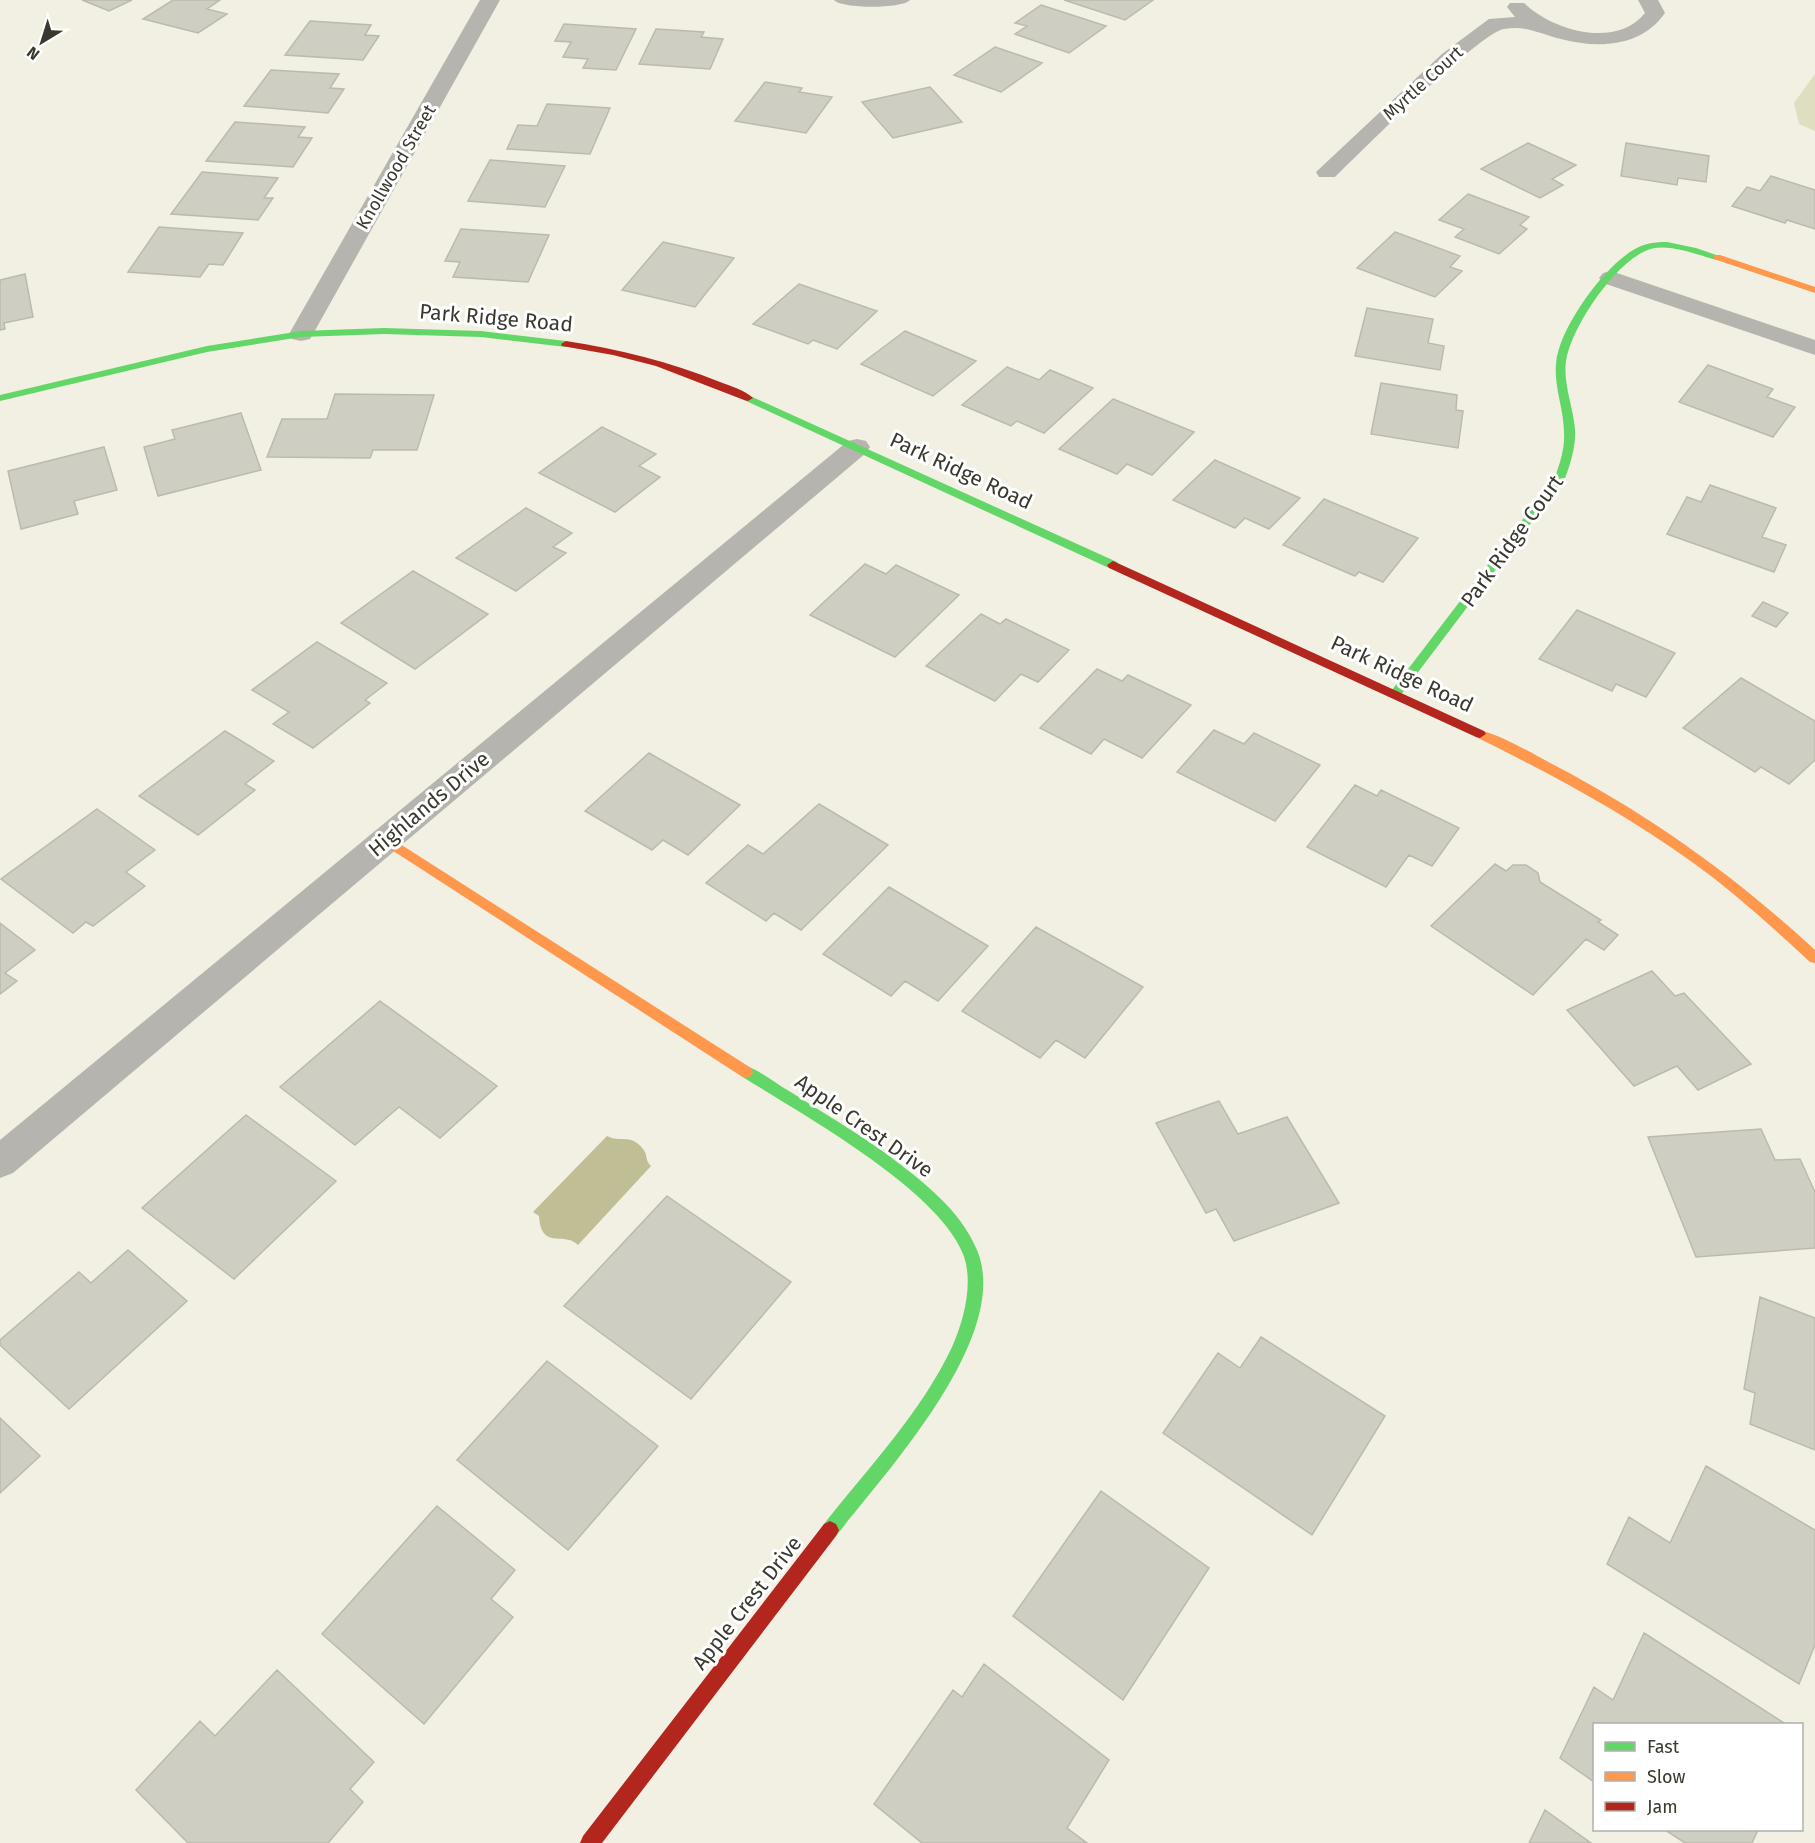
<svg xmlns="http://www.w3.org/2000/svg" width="1815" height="1843" font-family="'Fira Sans',sans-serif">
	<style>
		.green { fill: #dfdec0 }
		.water { fill: #c0be94 }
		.building { fill: #cecec3; stroke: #babaaf; stroke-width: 1.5 }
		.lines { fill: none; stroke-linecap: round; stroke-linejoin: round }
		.street { fill: #b5b4af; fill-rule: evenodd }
		.fast { fill: #63d668; fill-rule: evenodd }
		.slow { fill: #ff974d; fill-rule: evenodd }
		.jam { fill: #b3261e; fill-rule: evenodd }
		.labels { text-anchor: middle; stroke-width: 6; stroke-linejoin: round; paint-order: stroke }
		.far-street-label { font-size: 18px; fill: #39392f; stroke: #fff }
		.street-label { font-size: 21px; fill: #39392f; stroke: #fff }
	</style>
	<rect width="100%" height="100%" fill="#f1f0e2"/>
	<path class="green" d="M1815 74V131L1799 124 1794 103Z"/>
	<path class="water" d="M607 1136C620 1143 631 1133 643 1149 648 1155 645 1161 651 1166L578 1245C565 1231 541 1251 539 1216L533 1212Z"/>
	<path class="building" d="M82 0H132L109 11Z
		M173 0H220L207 9 227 14 198 33 143 19Z
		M1064 0H1153L1125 20Z
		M1041 5 1106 26 1069 53 1015 34 1027 26 1015 23Z
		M310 21 371 25 365 35 379 36 363 60 285 55Z
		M564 24 636 29 616 70 583 68 588 59 563 57 571 42 555 41Z
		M656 29 704 32 701 37 723 39 710 69 639 64Z
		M995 47 1042 63 1001 92 954 75Z
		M271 70 339 74 330 88 344 89 328 113 244 106Z
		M765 82 802 88 799 92 832 97 806 133 735 121Z
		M930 87 962 122 893 138 862 102Z
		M547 104 610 108 590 154 507 149 518 125 537 126Z
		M235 122 305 127 298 137 312 138 293 167 206 161Z
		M1528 143 1576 165 1552 179 1563 185 1540 198 1481 169Z
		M1626 143 1709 156 1706 182 1678 178 1677 185 1621 176Z
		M490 160 565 166 545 207 468 201Z
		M202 172 278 178 264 198H273L258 220 171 214Z
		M1771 176 1815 190V229L1787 220 1785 223 1732 206 1747 187 1760 191Z
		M1468 194 1529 217 1520 225 1527 229 1499 254 1455 237 1464 229 1439 220Z
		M159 227 243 233 223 265 209 264 200 277 128 272Z
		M461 229 549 235 528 282 453 277 460 262 445 261Z
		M1395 232 1460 256 1450 267 1462 271 1435 297 1357 268Z
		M663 242 734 258 695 307 622 290Z
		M25 274 33 317 4 323 5 329 0 330V280Z
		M799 284 877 311 837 349 813 340 808 344 753 324Z
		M1367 308 1433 319 1428 343 1444 346 1440 370 1355 356Z
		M905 331 976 361 933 396 861 364Z
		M1708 365 1773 389 1767 397 1795 407 1773 437 1679 402Z
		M1007 367 1039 380 1050 370 1093 388 1044 433 1017 421 1011 426 962 405Z
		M1381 383 1457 395 1456 410 1463 411 1458 448 1371 434Z
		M335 394 434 395 417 450H373L370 458 267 457 282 419H327Z
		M1113 399 1194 432 1152 475 1127 464 1117 474 1059 449Z
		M241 413 261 470 158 496 144 447 175 439 172 430Z
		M602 427 656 454 639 466 660 477 615 512 539 473Z
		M104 447 117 490 74 501 78 514 21 529 8 471Z
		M1215 460 1300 498 1269 529 1245 518 1235 528 1173 500Z
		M1710 485 1776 508 1762 537 1786 545 1774 572 1667 534 1687 497 1701 502Z
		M1324 499 1418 538 1383 582 1359 572 1355 576 1283 545Z
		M526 508 572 533 553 547 566 553 516 591 456 558Z
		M865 564 886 574 896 565 959 595 895 657 810 615Z
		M413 571 488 614 415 669 341 623Z
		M1763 602 1788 613 1776 627 1752 616Z
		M1577 610 1675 653 1646 697 1616 684 1612 691 1539 659Z
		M981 614 1000 624 1006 619 1069 650 1038 682 1021 674 995 701 926 666Z
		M317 642 387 683 365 700 370 703 313 748 273 724 289 712 252 690Z
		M1097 669 1122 681 1128 675 1191 705 1142 758 1104 739 1091 754 1040 728Z
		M1741 678 1815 721V760L1789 784 1761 767 1755 772 1683 728Z
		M1214 730 1244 744 1254 733 1320 765 1275 821 1177 772Z
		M225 731 274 761 245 784 255 790 198 835 139 796Z
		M649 753 740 805 688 855 663 840 652 850 585 811Z
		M1355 785 1377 796 1381 790 1459 828 1432 866 1409 855 1386 887 1307 847Z
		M819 804 888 845 801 930 774 913 766 921 706 883 748 845 763 854Z
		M97 809 155 850 126 872 145 886 93 926 86 922 73 933 1 879Z
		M1495 864 1506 871 1513 865H1526L1538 873 1540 882 1601 920 1598 922 1618 935 1604 950 1586 939 1533 995 1431 926Z
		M889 887 988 946 938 1001 905 981 891 996 823 954Z
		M0 923 35 950 5 973 17 981 0 994Z
		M1036 927 1143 987 1085 1058 1056 1040 1040 1058 962 1011Z
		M1652 971 1675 996 1684 993 1751 1064 1698 1090 1677 1066 1634 1086 1567 1010Z
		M380 1001 497 1086 440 1138 399 1107 355 1145 280 1087Z
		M1219 1101 1238 1134 1287 1117 1339 1203 1234 1241 1216 1209 1206 1213 1156 1123Z
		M246 1115 336 1181 234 1279 142 1208Z
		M1761 1129 1775 1160 1800 1159 1815 1192V1248L1696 1257 1648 1137Z
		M667 1196 791 1282 691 1399 564 1306Z
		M128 1250 187 1301 69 1409 0 1345V1340L79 1272 91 1283Z
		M1760 1297 1815 1318V1450L1750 1424 1755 1393 1744 1389Z
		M1261 1337 1385 1416 1312 1535 1163 1433 1218 1353 1240 1368Z
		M547 1361 658 1446 568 1550 457 1460Z
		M0 1418 40 1456 0 1493Z
		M1706 1466 1815 1530V1645L1799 1684 1607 1564 1629 1517 1670 1543Z
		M1101 1491 1209 1568 1123 1700 1013 1616Z
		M437 1506 515 1570 491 1599 513 1617 424 1724 322 1634Z
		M1644 1633 1784 1723 1783 1724H1594V1782L1560 1758 1594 1687 1613 1700Z
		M984 1664 1109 1760 1067 1828 1087 1843H922L874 1804 953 1690 962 1697Z
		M277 1670 374 1762 350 1789 363 1802 328 1843H188L136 1790 200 1721 215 1736Z
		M1545 1810 1591 1843H1529Z
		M1665 1830H1758L1752 1843H1685Z"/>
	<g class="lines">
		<path class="street" d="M480 0H500L313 334 310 339 301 341 292 339 289 334Z
			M834 0H910C903 9 841 9 834 0Z
			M1638 0H1658L1665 13C1641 47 1599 49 1561 39 1540 34 1527 25 1504 29 1480 32 1360 153 1335 177H1319L1316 172 1442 54 1489 19 1515 17 1507 7 1510 3H1524C1553 31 1616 49 1645 13Z
			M1611 271 1815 340V355L1603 283 1599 278 1603 273Z
			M857 439 866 441 870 447 866 453 13 1173 0 1178V1140L848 441Z"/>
		<path class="fast" d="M1667 242 1696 248 1722 257 1717 260C1697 255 1675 245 1654 248 1619 255 1571 327 1566 361 1563 384 1573 406 1575 429 1576 446 1571 462 1565 478L1400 696H1392L1390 693 1392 690 1555 477C1560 463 1565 448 1564 433 1564 409 1554 388 1556 364 1558 329 1605 265 1635 249 1645 243 1655 242 1667 242Z
			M384 328 481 331 566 341 571 344 566 347 481 337 384 334 301 337 207 352 0 401V395L207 346 301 331Z
			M748 395 1117 562 1119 565 1117 568H1109L744 400 743 398Z
			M746 1066C761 1071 775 1083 789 1091 822 1112 856 1132 888 1155 922 1181 960 1209 977 1250 1013 1336 885 1473 836 1536L830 1539 824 1536 821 1530 824 1524C868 1468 921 1413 952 1347 964 1320 974 1282 963 1254 938 1189 800 1113 741 1076L739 1072 741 1068Z"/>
		<path class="slow" d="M1714 255H1720L1815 287V293L1714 259Z
			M1480 730C1505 737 1531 753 1554 765 1650 815 1736 877 1815 950V963L1810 962C1772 927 1734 892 1692 862 1624 813 1551 774 1476 737L1474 734Z
			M386 835 751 1068 753 1072 751 1076 746 1078 741 1076 381 843 379 840Z"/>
		<path class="jam" d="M566 341C619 349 670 362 720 382 730 386 745 390 753 398L748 401 744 400 656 366 613 355 562 346 561 344Z
			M1113 561 1484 731 1486 734 1480 738 1476 737 1109 568 1107 565Z
			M830 1521 836 1524 839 1530 836 1536 602 1843H580L583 1836 824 1524Z"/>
	</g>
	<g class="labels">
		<g class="far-street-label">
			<text transform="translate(1423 83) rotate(-42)" y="6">Myrtle Court</text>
			<text transform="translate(396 167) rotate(-60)" y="6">Knollwood Street</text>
		</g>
		<g class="street-label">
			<text transform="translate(496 318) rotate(5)" y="7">Park Ridge Road</text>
			<text transform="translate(961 471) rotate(25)" y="7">Park Ridge Road</text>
			<text transform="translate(1512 541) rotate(-54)" y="7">Park Ridge Court</text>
			<text transform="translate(1402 674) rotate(25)" y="7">Park Ridge Road</text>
			<text transform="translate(429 804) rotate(-40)" y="7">Highlands Drive</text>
			<text transform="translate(864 1126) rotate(35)" y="7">Apple Crest Drive</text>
			<text transform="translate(747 1603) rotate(-52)" y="7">Apple Crest Drive</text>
		</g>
	</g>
	<rect x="1593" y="1723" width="210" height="108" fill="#ffffff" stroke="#b0b0ac" stroke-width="1.5"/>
	<rect x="1605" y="1742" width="30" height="9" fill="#63d668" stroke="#b0b0ac" stroke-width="1.5"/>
	<text x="1647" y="1753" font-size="18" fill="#39392f">Fast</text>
	<rect x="1605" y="1772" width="30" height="9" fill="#ff974d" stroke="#b0b0ac" stroke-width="1.5"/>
	<text x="1647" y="1783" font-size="18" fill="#39392f">Slow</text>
	<rect x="1605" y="1802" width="30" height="9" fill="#b3261e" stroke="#b0b0ac" stroke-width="1.5"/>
	<text x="1647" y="1813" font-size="18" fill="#39392f">Jam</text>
	<g transform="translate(42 42) rotate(218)" stroke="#ffffff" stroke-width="4.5" paint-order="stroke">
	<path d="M0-4.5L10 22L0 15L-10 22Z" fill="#39392f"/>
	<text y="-9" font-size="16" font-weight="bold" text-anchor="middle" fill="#39392f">N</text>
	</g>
</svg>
